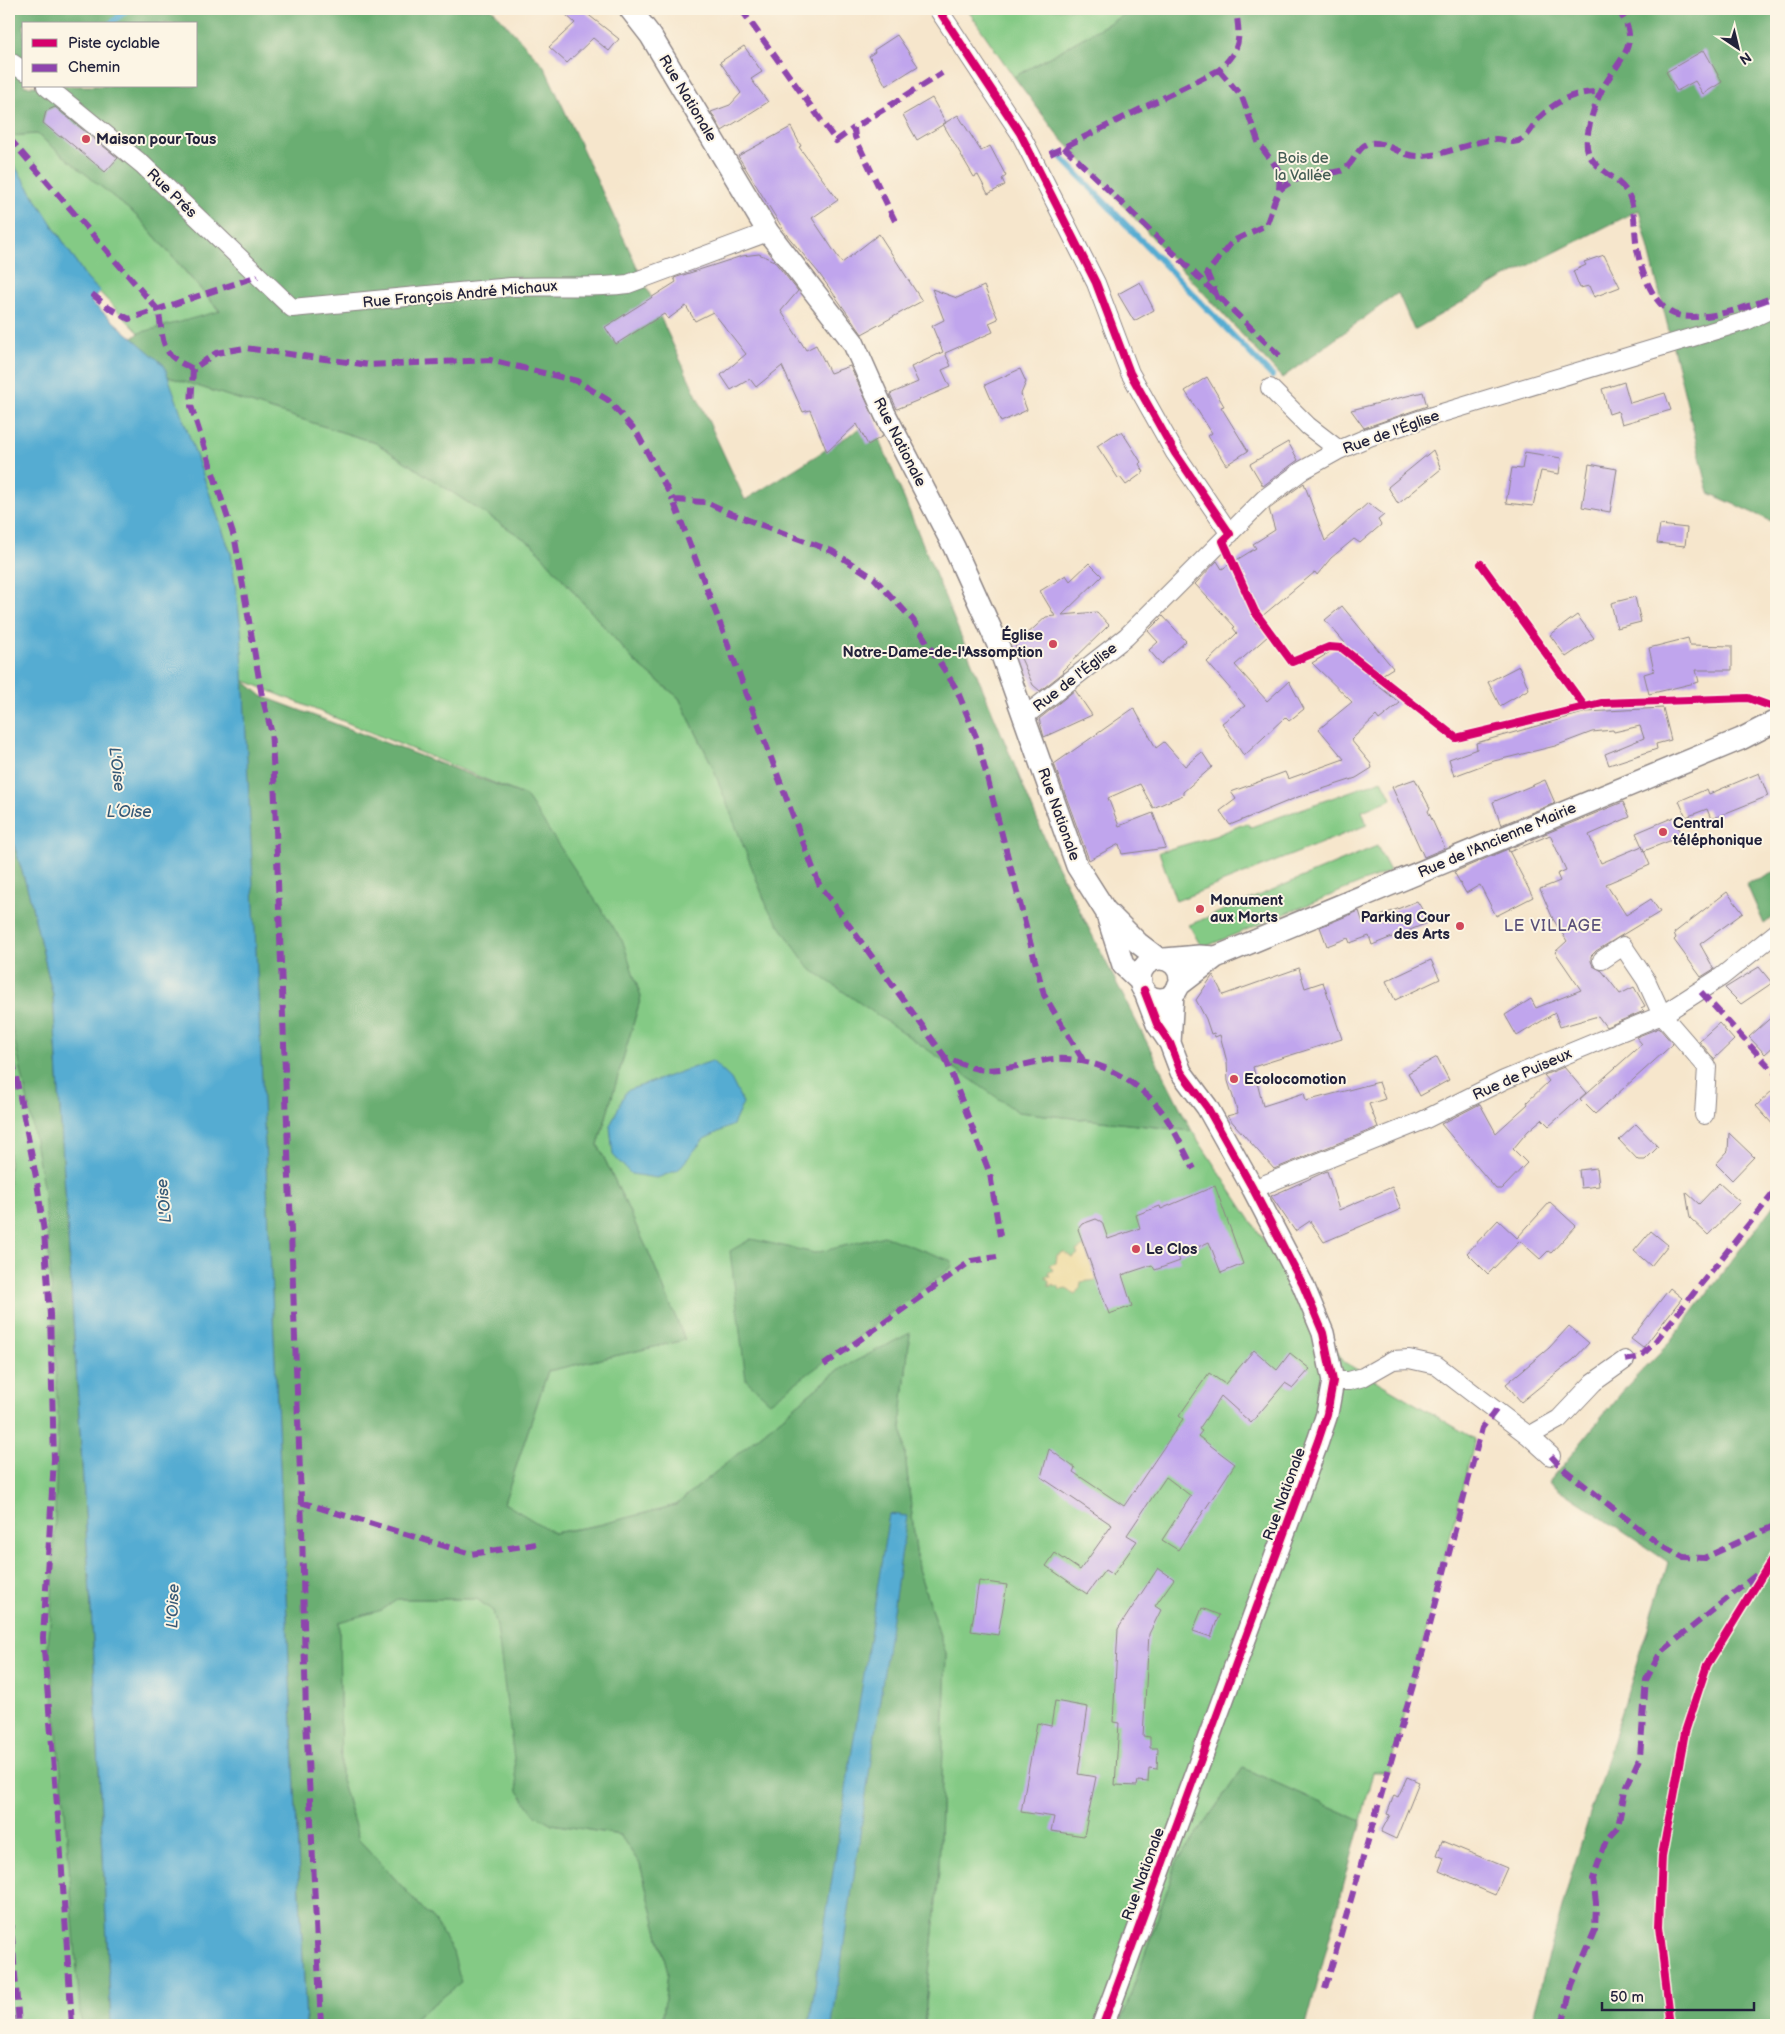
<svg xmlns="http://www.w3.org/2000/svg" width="1785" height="2034" font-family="'Balsamiq Sans',sans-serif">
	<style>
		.green { fill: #84ca85; stroke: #537660 }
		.forest { fill: #6bae72; stroke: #466856; fill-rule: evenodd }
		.sand { fill: #eeda9e; stroke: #887e6c }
		.water { fill: #55acd2; stroke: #3c6786 }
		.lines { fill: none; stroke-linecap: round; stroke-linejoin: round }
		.stream { stroke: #55acd2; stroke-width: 6 }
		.building { fill: #c0a5ed }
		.minor-casing { stroke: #8c8484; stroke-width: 20 }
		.tertiary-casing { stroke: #8c8484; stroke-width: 24 }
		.minor { stroke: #fff; stroke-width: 18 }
		.tertiary { stroke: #fff; stroke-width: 21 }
		.quiet { stroke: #8e44ad; stroke-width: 6; stroke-dasharray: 12 6; stroke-linecap: butt }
		.cycleway-casing { stroke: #fcf5e5; stroke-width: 11 }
		.cycleway { stroke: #d6006c; stroke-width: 8 }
		.poi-dot { fill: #d1495b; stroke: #fcf5e5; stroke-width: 2 }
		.labels { text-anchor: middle; stroke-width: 4; stroke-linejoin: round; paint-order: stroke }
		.street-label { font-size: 15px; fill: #22223b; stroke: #fcf5e5 }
		.poi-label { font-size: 15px; font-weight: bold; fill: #22223b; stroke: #fcf5e5; text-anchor: start }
		.park-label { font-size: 15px; fill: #445d55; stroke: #fcf5e5 }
		.water-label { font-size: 16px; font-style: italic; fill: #365977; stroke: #fcf5e5 }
		.neighbourhood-label { font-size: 16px; letter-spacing: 1px; fill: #595079; stroke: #fcf5e5 }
	</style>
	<rect width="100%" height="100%" fill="#fcf5e5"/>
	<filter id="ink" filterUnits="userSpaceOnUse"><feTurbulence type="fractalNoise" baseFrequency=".02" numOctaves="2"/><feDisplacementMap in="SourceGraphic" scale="10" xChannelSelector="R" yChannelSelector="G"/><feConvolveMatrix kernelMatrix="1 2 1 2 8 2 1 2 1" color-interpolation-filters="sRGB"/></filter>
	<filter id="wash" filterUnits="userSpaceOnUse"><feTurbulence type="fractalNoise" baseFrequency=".0096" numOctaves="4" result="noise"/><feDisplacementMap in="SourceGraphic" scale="20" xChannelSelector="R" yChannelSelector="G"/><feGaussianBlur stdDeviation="1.12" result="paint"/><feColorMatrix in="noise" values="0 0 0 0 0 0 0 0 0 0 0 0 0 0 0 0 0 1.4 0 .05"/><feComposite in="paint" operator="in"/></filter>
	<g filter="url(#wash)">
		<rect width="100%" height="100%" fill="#f6e6cc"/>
		<path class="green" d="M967 9H1134L1014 77Z
			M37 134 138 217 220 312 139 333 87 279 9 157V136Z
			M166 376 376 443 532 544 635 662 679 698 711 763 1018 1112 1192 1131 1344 1362 1475 1439 1390 1772H1373L1361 1821 1243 1768 1177 1862 1120 2025H924L939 1871 946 1654 918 1569 901 1418 910 1334 840 1369 676 1505 599 1525 553 1533 504 1503 548 1371 685 1340 649 1253 598 1145 641 997 526 796 243 680 231 554Z
			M1382 780 1392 799 1362 811 1367 825 1176 901 1159 852 1215 836 1246 823 1251 827Z
			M9 829 53 995 93 1641 111 2025H9Z
			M1377 846 1390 871 1202 948 1189 925Z
			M398 1599H477L493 1611 552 1824 620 1835 640 1864 668 1972 662 2025H406L461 1982 436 1923 359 1840 341 1779 339 1621 382 1610Z"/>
		<path class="forest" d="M9 9H492L544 66 745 500 872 421 1052 856 1192 1131 1018 1112 809 968 768 909 711 763 679 698 635 662 532 544 376 443 166 376 164 365 132 339 139 333 220 311 138 217 37 134 9 136ZM24 24H196V86H24Z
			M1134 9H1776V507L1771 521 1709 493 1639 210 1500 280 1414 330 1398 293 1282 378 1057 134 1014 77Z
			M243 680 262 696 526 796 623 942 641 997 598 1145 649 1253 685 1340 548 1371 504 1503 554 1533 599 1525 676 1505 840 1369 910 1333 901 1418 918 1569 946 1654 939 1871 924 2025H662L668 1972 640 1864 620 1835 552 1824 534 1814 518 1791 497 1627 493 1611 477 1599H398L382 1610 339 1622 341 1779 359 1840 436 1923 453 1952 461 1983 406 2025H306Z
			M9 829 29 894 53 995 93 1641 111 2025H81L65 1812 48 1645 52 1602 58 1422 54 1322 44 1192 30 1112 9 1013Z
			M1776 871V915L1764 924 1746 883 1761 879Z
			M1776 1202V2025H1530L1569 1882 1668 1562 1549 1482 1627 1386 1670 1342Z
			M884 1236 952 1261V1267L770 1402 746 1380 730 1251 751 1239 815 1253Z
			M1243 1768 1361 1821 1306 2025H1120L1177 1862Z"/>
		<path class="sand" d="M1084 1246 1097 1280 1081 1282 1080 1288 1075 1294 1066 1289 1060 1290 1058 1285 1054 1287 1053 1284 1049 1287V1281L1045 1276H1050L1048 1273 1053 1270 1049 1265 1056 1263 1057 1255 1064 1252 1072 1258 1078 1254 1076 1251Z"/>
		<path class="water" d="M9 157 87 279 100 291 91 302 164 365 231 554 241 628 306 2025H111L93 1641 53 995 29 894 9 829Z
			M712 1061 731 1079 743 1103 733 1125 704 1139 678 1170 657 1178 631 1174 613 1155 610 1126 626 1091Z
			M889 1514 907 1516 832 2025H809Z"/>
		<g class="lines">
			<path class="stream" d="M110 24 128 9
				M1058 154 1272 376"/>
		</g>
		<g id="blocks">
			<path class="building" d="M569 9H581L619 39 609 51 593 38 567 63 549 47 575 23 565 14Z
				M897 35 918 66 886 86 869 56 875 52 874 50Z
				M744 46 762 72 751 79 768 102 722 131 711 112 730 105 741 93 720 62Z
				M1704 50 1722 82 1703 94 1695 81 1677 91 1666 72Z
				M932 98 946 123 917 140 903 115Z
				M55 107 118 158 105 172 62 136 60 137 43 123 46 111Z
				M958 115 981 151 990 146 1006 176 1002 179 1005 185 988 194 978 175 974 177 943 124Z
				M791 127 801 146 799 147 838 200 812 218 842 263 879 234 922 301 862 334 818 272 786 234 738 156Z
				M759 254 774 261 798 291 781 311 806 350 816 345 830 373 850 366 883 436 868 445 857 424 827 452 810 410 803 412 782 366 756 387 750 379 731 390 721 375 746 354 713 312 695 321 686 306 668 319 664 314 616 344 605 327 676 282 674 278 742 256Z
				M1604 255 1620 287 1594 297 1589 286 1580 288 1573 271 1586 265 1584 262Z
				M1140 282 1154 310 1134 321 1118 294Z
				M984 286 998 319 989 323 993 332 945 353 951 366 942 370 950 387 897 409 890 394 918 382 911 367 943 352 932 326 944 320 932 289 957 298Z
				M1020 369 1026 382 1021 394 1027 410 1001 422 985 385Z
				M1207 377 1224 406 1221 407 1248 451 1226 465 1208 436 1212 433 1185 391Z
				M1624 382 1630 403 1665 393 1671 410 1622 424 1618 411 1609 414 1602 389Z
				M1423 392 1427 406 1364 428 1351 410Z
				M1118 432V434L1122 432 1131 446 1141 462 1139 464 1144 472 1126 485 1120 477 1118 478 1097 446Z
				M1288 442 1298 460 1263 486 1250 464Z
				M1433 450 1441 469 1398 504 1388 487Z
				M1525 452 1561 458 1559 474 1541 471 1533 506 1506 503 1512 468 1522 469Z
				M1589 464 1617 469 1610 512 1582 507Z
				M1304 483 1325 541 1368 503 1384 515 1378 520 1381 525 1360 543 1354 539 1331 558 1317 575 1315 572 1255 622 1268 636 1235 665 1267 701 1289 681 1304 709 1289 721 1285 717 1244 756 1222 723 1245 706 1207 662 1237 633 1233 628 1235 627 1195 584 1217 561 1222 569 1256 548 1253 544 1275 530 1269 509Z
				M1660 525 1687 528 1685 546 1657 543Z
				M1089 563 1102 576 1062 615 1097 612 1109 625 1062 671 1064 672 1040 691 1033 685 1015 645 1046 617 1055 616 1040 591 1066 575 1070 581Z
				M1635 597 1641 622 1617 628 1611 603Z
				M1342 606 1393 668 1372 681 1400 703 1379 720 1376 716 1351 740 1371 764 1372 768 1356 778 1298 797 1230 825 1220 811 1236 799 1231 792 1285 772 1288 779 1344 759 1319 729 1352 702 1312 663 1345 643 1325 620Z
				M1577 615 1594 638 1566 657 1550 635Z
				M1163 616 1186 641 1161 664 1149 650 1158 642 1148 631Z
				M1688 638 1690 645 1732 646V670H1696L1699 682 1649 694 1644 674 1654 671 1649 648Z
				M1519 666 1529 689 1500 706 1488 682Z
				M1075 690 1092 715 1044 737 1039 719Z
				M1134 708 1156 748 1164 742 1185 766 1202 752 1212 767 1183 792V795L1153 808 1140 784 1108 798 1119 826 1153 813 1166 848 1122 854 1119 844 1089 860 1054 764Z
				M1663 708 1671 740 1656 744 1657 749 1609 765 1605 754 1644 738 1640 726 1614 732 1613 730 1592 732 1555 746 1494 761 1454 776 1449 759 1477 749 1476 743 1587 712Z
				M1759 773 1768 796 1711 819 1707 809 1686 817 1679 801 1707 789 1709 794Z
				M1415 779 1430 808 1428 811 1445 848 1424 857 1392 787Z
				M1545 780 1555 803 1501 825 1493 802Z
				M1623 802 1630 817 1589 835 1601 863 1642 846 1650 865 1606 884 1626 915 1651 899 1660 912 1596 951 1591 956V961L1593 966 1602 971 1620 994 1634 987 1645 1006 1641 1008 1644 1011 1606 1027 1598 1016 1560 1027 1555 1013 1517 1036 1505 1015 1531 999 1536 1008 1581 990 1555 952 1567 941 1553 919 1540 889 1560 881 1557 874 1566 870 1550 835 1509 852 1508 849Z
				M1674 817 1682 836 1644 851 1636 833Z
				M1508 849 1533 897 1496 916 1480 885 1466 893 1454 872Z
				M1727 892 1743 913 1700 944 1714 969 1701 977 1674 940 1676 938 1674 933Z
				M1417 901 1430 922 1372 945 1369 936 1350 943 1348 938 1327 946 1320 927 1359 911 1363 923Z
				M1431 960 1440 979 1395 1000 1386 981Z
				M1759 967 1772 983 1741 1004 1725 988Z
				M1299 968 1305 988 1323 982 1342 1039 1253 1067 1263 1106 1304 1093 1306 1101 1379 1082 1385 1099 1369 1104 1378 1127 1274 1169 1227 1116 1238 1113 1228 1081 1227 1062 1220 1035 1215 1037 1214 1033 1211 1034 1206 1019 1196 1000 1213 975 1223 995Z
				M1776 1013V1044L1765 1054 1749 1037Z
				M1719 1023 1734 1040 1714 1059 1699 1041Z
				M1659 1028 1673 1044 1595 1114 1580 1099 1642 1044 1636 1037Z
				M1437 1057 1449 1080 1420 1096 1408 1073Z
				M1564 1067 1586 1093 1549 1126 1542 1119 1528 1131 1513 1149 1527 1163 1502 1189H1496L1441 1124 1480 1104 1496 1133 1528 1104 1527 1102 1549 1081 1544 1075Z
				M1776 1087V1128L1756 1106Z
				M1636 1124 1658 1147 1645 1160H1638L1619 1140Z
				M1729 1133 1754 1157 1732 1180 1716 1164 1728 1151Z
				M1597 1168 1599 1186 1581 1188 1579 1170Z
				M1327 1171 1339 1210 1392 1187 1401 1209 1324 1242 1310 1221 1295 1231 1271 1196Z
				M1719 1183 1740 1202 1708 1235 1690 1218 1686 1192 1699 1204Z
				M1215 1186 1243 1264 1221 1273 1209 1242 1178 1256 1180 1261 1155 1270 1152 1265 1122 1275 1132 1306 1109 1314 1078 1229 1082 1224 1096 1219 1102 1222 1108 1239 1140 1228 1136 1215 1160 1206 1161 1209Z
				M1550 1202 1576 1226 1551 1253 1548 1251 1540 1259 1520 1241 1488 1274 1467 1253 1498 1220 1517 1238Z
				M1651 1231 1668 1245 1651 1266 1634 1251Z
				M1670 1288 1682 1298 1643 1348 1631 1339Z
				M1569 1326 1589 1343 1573 1360 1521 1402 1506 1384 1549 1348Z
				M1254 1350 1277 1370 1290 1353 1310 1369 1293 1388 1285 1383 1251 1423 1221 1396 1199 1429 1202 1431 1198 1436 1235 1464 1178 1550 1162 1540 1191 1496 1166 1477 1127 1535 1137 1541 1113 1575 1105 1570 1087 1594 1046 1566 1055 1553 1080 1570 1112 1525 1041 1477 1049 1449 1075 1468 1073 1472 1124 1506 1183 1419 1179 1416 1209 1373 1225 1384Z
				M1158 1568 1174 1579 1155 1606 1161 1610 1149 1634 1143 1736 1150 1737V1748H1158L1157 1769 1149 1768 1148 1782 1138 1781 1137 1786 1115 1785 1119 1723 1113 1722 1118 1629Z
				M979 1581 1007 1585 998 1635 971 1631Z
				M1202 1608 1219 1615 1211 1637 1193 1631Z
				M1055 1701 1088 1707 1078 1774 1096 1777 1084 1836 1051 1831 1054 1817 1021 1812 1037 1723 1051 1726Z
				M1407 1777 1419 1782 1396 1839 1381 1832 1390 1815 1387 1814 1394 1795 1398 1797Z
				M1442 1841 1507 1868 1495 1895 1439 1871 1444 1858 1437 1855Z"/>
		</g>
	</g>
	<g filter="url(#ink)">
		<use href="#blocks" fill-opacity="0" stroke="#8c8484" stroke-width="1"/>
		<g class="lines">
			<g class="minor-casing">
				<path id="minor" d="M938 9 1020 133 1096 283 1130 373 1175 453 1230 534
					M9 61 24 71
					M46 86 143 165 292 308 511 287C550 285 589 289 628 284L768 232
					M1270 388 1308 426 1339 450
					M1025 716 1126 637 1264 499 1303 470 1339 450 1369 437 1422 419 1746 321 1767 311 1776 303
					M1602 960 1623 946 1646 980 1662 1015 1707 1067 1704 1115
					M1253 1189 1422 1121 1504 1080 1662 1015 1721 977 1776 933
					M1333 1381H1349L1363 1377 1393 1360 1409 1359 1436 1365 1529 1436 1551 1456
					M1529 1436 1559 1419 1594 1382 1625 1360"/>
			</g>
			<g class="tertiary-casing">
				<path id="tertiary" d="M630 9 651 36 768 232 853 342 885 414 954 547 999 647 1077 866 1105 910 1138 943 1159 959
					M1107 915 1123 965 1141 982
					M1165 959 1199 956 1216 957
					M1140 979a20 20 0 1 1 40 0a20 20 0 1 1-40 0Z
					M1178 986 1216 957 1741 739 1776 721
					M1170 1043 1173 993
					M1103 2025 1318 1441 1327 1414 1333 1381 1323 1333 1303 1285 1253 1189 1207 1107 1181 1072 1170 1043 1157 1024 1144 990"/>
			</g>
			<use href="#minor" class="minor"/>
			<use href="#tertiary" class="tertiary"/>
			<path class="quiet" d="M741 9 836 141 854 128
				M1617 9C1646 45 1616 60 1601 92 1594 105 1589 125 1587 139 1583 169 1621 174 1630 198 1636 215 1634 237 1638 254 1642 273 1654 306 1674 314 1700 324 1752 306 1776 296
				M1219 70 1242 97 1259 144 1280 172 1279 191
				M9 138 158 310C162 324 160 341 169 353 173 360 186 365 193 369
				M1064 147 1283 359
				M1050 154 1219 70C1242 47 1240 40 1236 9
				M895 221 855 137 854 128 942 73
				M92 294 109 308 129 319 258 276
				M1218 299 1207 273 1233 241 1266 225C1270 217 1275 196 1280 190 1290 179 1312 174 1326 173 1333 172 1341 173 1347 167 1355 160 1358 146 1370 143 1385 140 1400 156 1417 156 1443 157 1468 142 1495 139 1501 138 1507 142 1513 142 1528 141 1532 126 1540 117 1557 100 1576 91 1601 92
				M1701 992 1776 1074
				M9 1042 37 1182 44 1232 50 1315 54 1459 43 1638 60 1841 72 2025
				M945 1057 990 1174 1000 1236
				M1083 1060 1044 995 977 739 957 690 913 620 874 578 832 551 732 514 706 502 673 500 819 884 945 1057C955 1061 967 1067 978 1069 1000 1072 1024 1064 1046 1060 1089 1053 1137 1078 1163 1113 1175 1130 1184 1151 1194 1169
				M1625 1360 1640 1357 1654 1343 1776 1190
				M824 1365 971 1261 997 1257
				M1551 1456 1561 1467 1660 1545 1683 1557 1704 1558 1776 1525
				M300 1502 471 1554 536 1544
				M9 1900 19 2025
				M1325 1989 1425 1644 1482 1428 1496 1410
				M321 2025 306 1718 302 1527 274 775 271 730 262 696 235 540 191 406 193 369 216 353 245 348 369 365 490 360 577 381 608 400 637 433 673 500
				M1562 2025 1572 1985 1595 1930 1596 1903 1593 1879 1606 1840 1618 1827 1625 1790 1640 1757 1646 1680 1660 1653 1761 1571"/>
			<g class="cycleway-casing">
				<path id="cycleway" d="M938 9 1020 133 1096 283 1130 373 1175 453 1230 534 1223 541 1255 612 1292 662 1329 647 1342 648 1456 738 1602 703 1748 698 1776 708
					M1481 564 1585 707
					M1103 2025 1318 1441 1327 1414 1333 1381 1323 1333 1303 1285 1253 1189 1207 1107 1181 1072 1170 1043 1157 1024 1144 990
					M1671 2025 1659 1926 1662 1856 1685 1732 1707 1665 1776 1553"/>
			</g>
			<use href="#cycleway" class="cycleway"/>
		</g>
	</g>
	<g class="poi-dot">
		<circle cx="86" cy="139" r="5"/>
		<circle cx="1053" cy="644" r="5"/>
		<circle cx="1663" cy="832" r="5"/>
		<circle cx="1200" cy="909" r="5"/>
		<circle cx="1460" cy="926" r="5"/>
		<circle cx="1234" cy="1079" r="5"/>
		<circle cx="1136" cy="1249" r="5"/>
	</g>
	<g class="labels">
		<g class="street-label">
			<text transform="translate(688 98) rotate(59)" y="5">Rue Nationale</text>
			<text transform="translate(172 193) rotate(44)" y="5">Rue Prés</text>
			<text transform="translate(460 294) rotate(-5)" y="5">Rue François André Michaux</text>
			<text transform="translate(1391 432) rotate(-20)" y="5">Rue de l'Église</text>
			<text transform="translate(900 442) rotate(63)" y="5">Rue Nationale</text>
			<text transform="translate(1075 677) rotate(-38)" y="5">Rue de l'Église</text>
			<text transform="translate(1059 814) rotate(70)" y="5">Rue Nationale</text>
			<text transform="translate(1497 840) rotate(-23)" y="5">Rue de l'Ancienne Mairie</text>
			<text transform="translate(1522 1074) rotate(-24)" y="5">Rue de Puiseux</text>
			<text transform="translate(1284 1494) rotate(-70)" y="5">Rue Nationale</text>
			<text transform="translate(1143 1874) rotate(-70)" y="5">Rue Nationale</text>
		</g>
		<g class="poi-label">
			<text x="96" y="144">Maison pour Tous</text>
			<text x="1043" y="640" text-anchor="end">Église<tspan x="1043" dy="17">Notre-Dame-de-l'Assomption</tspan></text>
			<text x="1673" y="828">Central<tspan x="1673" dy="17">téléphonique</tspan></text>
			<text x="1210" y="905">Monument<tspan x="1210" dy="17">aux Morts</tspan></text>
			<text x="1450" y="922" text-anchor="end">Parking Cour<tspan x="1450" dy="17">des Arts</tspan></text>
			<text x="1244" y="1084">Ecolocomotion</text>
			<text x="1146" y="1254">Le Clos</text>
		</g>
		<g class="park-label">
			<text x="1303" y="163">Bois de<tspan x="1303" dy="17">la Vallée</tspan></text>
		</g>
		<g class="water-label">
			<text transform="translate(118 769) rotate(83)" y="6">L'Oise</text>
			<text x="129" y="817">L’Oise</text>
			<text transform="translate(163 1201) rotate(-95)" y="6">L'Oise</text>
			<text transform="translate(172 1606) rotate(-88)" y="6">L'Oise</text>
		</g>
		<g class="neighbourhood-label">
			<text x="1553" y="931">LE VILLAGE</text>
		</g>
	</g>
	<rect width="1785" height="2034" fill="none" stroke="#fcf5e5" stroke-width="30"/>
	<rect x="22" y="22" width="175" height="65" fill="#fcf5e5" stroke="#a5a1a1"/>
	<rect x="32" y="39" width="25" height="8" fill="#d6006c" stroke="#a5a1a1"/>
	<text x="68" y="48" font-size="15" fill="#22223b">Piste cyclable</text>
	<rect x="32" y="64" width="25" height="8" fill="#8e44ad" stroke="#a5a1a1"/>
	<text x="68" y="72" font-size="15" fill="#22223b">Chemin</text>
	<g transform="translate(1738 48) rotate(145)" stroke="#fcf5e5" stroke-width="4" paint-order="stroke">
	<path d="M0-4L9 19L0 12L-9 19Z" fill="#22223b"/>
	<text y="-8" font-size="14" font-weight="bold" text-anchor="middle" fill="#22223b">N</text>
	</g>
	<path d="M1602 2002v8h152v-8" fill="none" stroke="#22223b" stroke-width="2.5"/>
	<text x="1610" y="2002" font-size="15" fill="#22223b" stroke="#fcf5e5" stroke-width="4" paint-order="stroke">50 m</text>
</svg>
